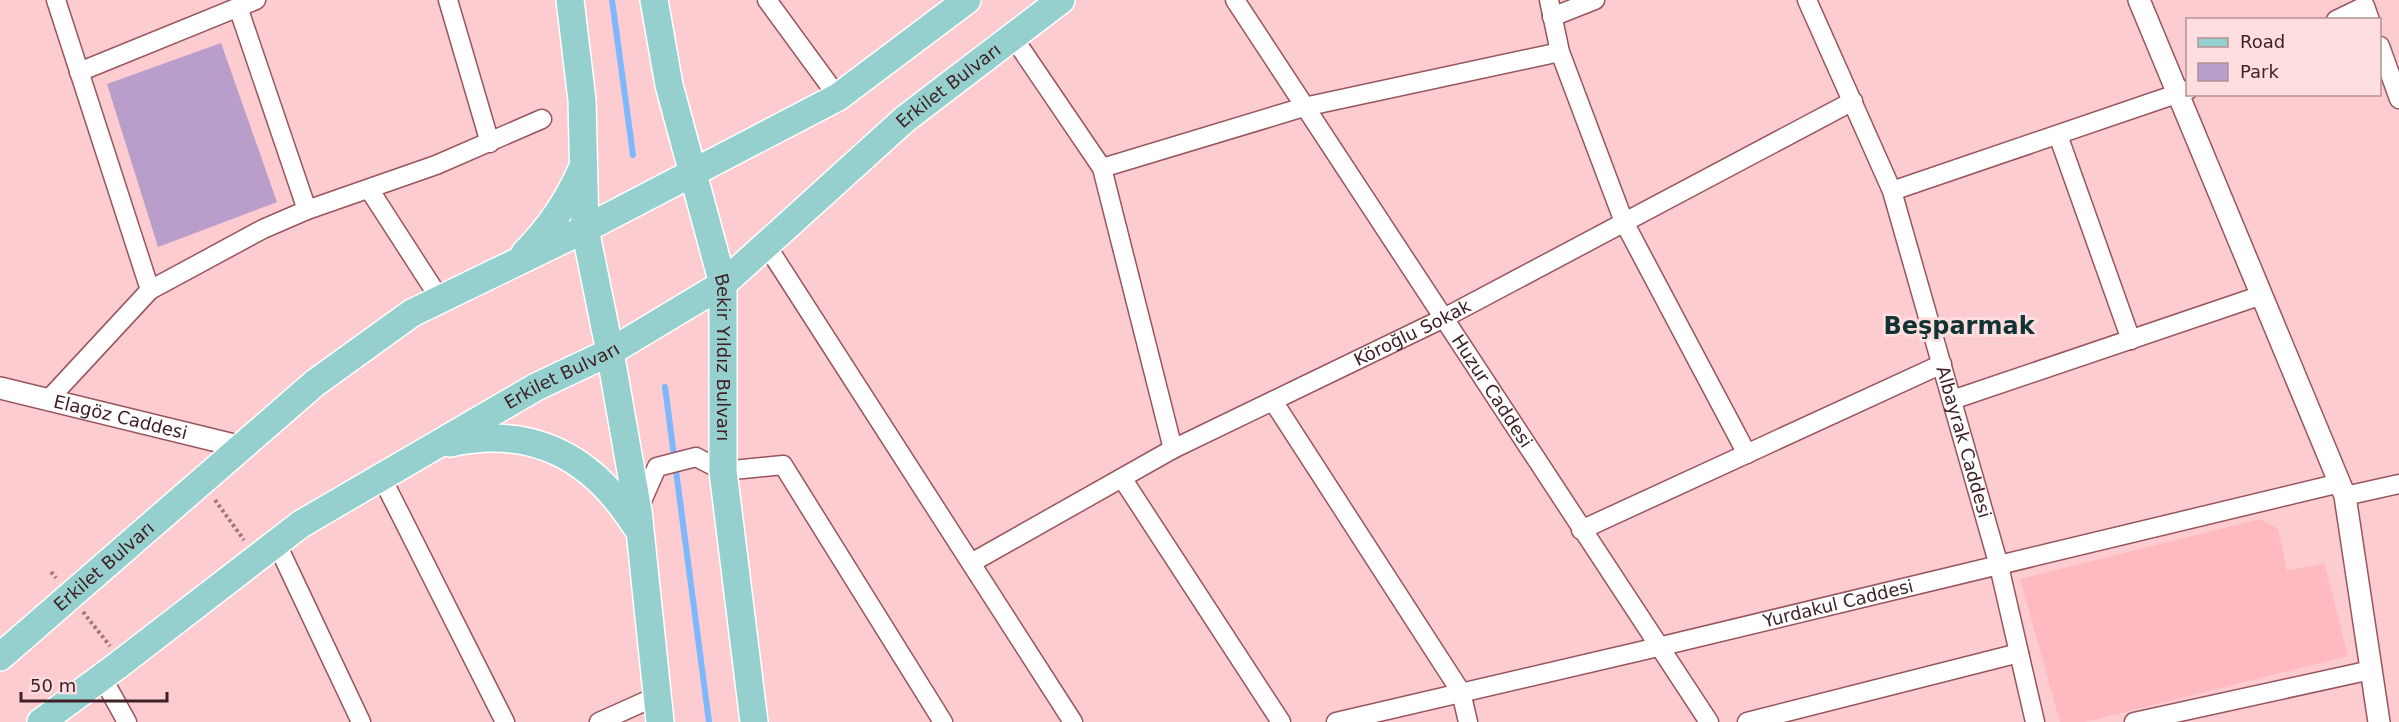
<svg xmlns="http://www.w3.org/2000/svg" width="2399" height="722" font-family="'DejaVu Sans',sans-serif">
	<style>
		.built { fill: #ffb9c0 }
		.green { fill: #b99dcb }
		.lines { fill: none; stroke-linecap: round; stroke-linejoin: round }
		.stream { stroke: #7cb8fb; stroke-width: 6 }
		.minor-casing { stroke: #99545d; stroke-width: 21 }
		.tertiary-casing { stroke: #99545d; stroke-width: 24 }
		.primary-casing { stroke: #fff; stroke-width: 30 }
		.path { stroke: #9f787c; stroke-width: 4; stroke-dasharray: 3 3; stroke-linecap: butt }
		.minor { stroke: #fff; stroke-width: 18 }
		.tertiary { stroke: #fff; stroke-width: 21 }
		.primary { stroke: #96d0ce; stroke-width: 27 }
		.labels { text-anchor: middle; stroke-width: 6; stroke-linejoin: round; paint-order: stroke }
		.street-label { font-size: 18px; fill: #3f2125; stroke: #ffdee0 }
		.district-label { font-size: 24px; font-weight: bold; fill: #113433; stroke: #ffdee0 }
	</style>
	<rect width="100%" height="100%" fill="#fcccd0"/>
	<path class="built" d="M2260 519 2278 529 2287 571 2324 563 2348 656 2085 722H2060L2020 579Z"/>
	<path class="green" d="M221 43 277 202 158 247 107 84Z"/>
	<g class="lines">
		<path class="stream" d="M612 0 633 155
			M665 387 709 722"/>
		<g class="minor-casing">
			<g id="minor">
				<path d="M56 0 150 290"/>
				<path d="M448 0 490 143"/>
				<path d="M767 0 838 97"/>
				<path id="s1" d="M1235 0 1709 722"/>
				<path d="M1549 0 1560 52 1624 222 1747 454"/>
				<path id="s2" d="M1807 0 1892 191 1999 566 2035 722"/>
				<path d="M238 7 307 210"/>
				<path d="M1552 17 1595 0"/>
				<path d="M2336 20 2365 6 2370 20"/>
				<path d="M1013 37 1102 168 1173 449"/>
				<path d="M2380 46 2399 99"/>
				<path d="M79 72 256 0"/>
				<path d="M2058 135 2131 340"/>
				<path d="M1102 168 1304 107 1560 52"/>
				<path d="M369 189 440 299"/>
				<path d="M1892 191 2188 90"/>
				<path d="M767 246 1073 722"/>
				<path d="M48 400 150 290 263 229 307 210 436 165 542 119"/>
				<path d="M1952 400 2262 295"/>
				<path d="M1273 401 1461 692 1468 722"/>
				<path d="M382 478 505 722"/>
				<path d="M1122 478 1281 722"/>
				<path d="M2345 496 2399 484"/>
				<path d="M638 510 657 467 696 457 723 471 783 465 943 722"/>
				<path d="M1581 530 1942 364"/>
				<path d="M276 542 361 722"/>
				<path id="s3" d="M971 563 1173 449 1442 319 1853 101"/>
				<path d="M102 677 127 722"/>
				<path d="M599 722 657 696"/>
				<path id="s4" d="M1336 722 1658 647 2340 483"/>
				<path d="M1747 722 2019 653"/>
				<path d="M2134 722 2371 670"/>
			</g>
		</g>
		<g class="tertiary-casing">
			<g id="tertiary">
				<path d="M2139 0 2345 496 2379 722"/>
				<path id="s5" d="M0 388 242 447"/>
			</g>
		</g>
		<g class="primary-casing">
			<g id="primary">
				<path d="M570 0 582 100 585 229 610 352 638 511 660 722"/>
				<path id="s6" d="M654 0 669 85 723 284V471L754 722"/>
				<path d="M525 253C550 228 568 201 582 169"/>
				<path d="M450 443C533 425 592 457 636 526"/>
				<path id="s7" d="M0 657 315 383 412 313 585 229 838 97 967 0"/>
				<path id="s8" d="M41 722 117 666 301 524 536 387 610 352 723 284 905 119 1061 0"/>
			</g>
		</g>
		<path class="path" d="M215 500 244 540
			M51 572 56 578
			M83 612 110 646"/>
		<use href="#minor" class="minor"/>
		<use href="#tertiary" class="tertiary"/>
		<use href="#primary" class="primary"/>
	</g>
	<g class="labels">
		<g class="street-label">
			<text dy="6" stroke="none"><textPath href="#s8" startOffset="1113">Erkilet Bulvarı</textPath></text>
			<text dy="6" stroke="none"><textPath href="#s3" startOffset="498">Köroğlu Sokak</textPath></text>
			<text dy="6" stroke="none"><textPath href="#s6" startOffset="366">Bekir Yıldız Bulvarı</textPath></text>
			<text dy="6" stroke="none"><textPath href="#s8" startOffset="627">Erkilet Bulvarı</textPath></text>
			<text dy="6" stroke="none"><textPath href="#s1" startOffset="468">Huzur Caddesi</textPath></text>
			<text dy="6" stroke="none"><textPath href="#s5" startOffset="124">Elagöz Caddesi</textPath></text>
			<text dy="6" stroke="none"><textPath href="#s2" startOffset="470">Albayrak Caddesi</textPath></text>
			<text dy="6" stroke="none"><textPath href="#s7" startOffset="138">Erkilet Bulvarı</textPath></text>
			<text dy="6" stroke="none"><textPath href="#s4" startOffset="516">Yurdakul Caddesi</textPath></text>
		</g>
		<g class="district-label">
			<text x="1959" y="334">Beşparmak</text>
		</g>
	</g>
	<rect x="2186" y="18" width="195" height="78" fill="#ffdee0" stroke="#b29295" stroke-width="1.5"/>
	<rect x="2198" y="38" width="30" height="9" fill="#96d0ce" stroke="#b29295" stroke-width="1.5"/>
	<text x="2240" y="48" font-size="18" fill="#3f2125">Road</text>
	<rect x="2198" y="63" width="30" height="18" fill="#b99dcb" stroke="#b29295" stroke-width="1.5"/>
	<text x="2240" y="78" font-size="18" fill="#3f2125">Park</text>
	<path d="M21 692v9h146v-9" fill="none" stroke="#3f2125" stroke-width="3"/>
	<text x="30" y="692" font-size="18" fill="#3f2125" stroke="#ffdee0" stroke-width="4.5" paint-order="stroke">50 m</text>
</svg>
